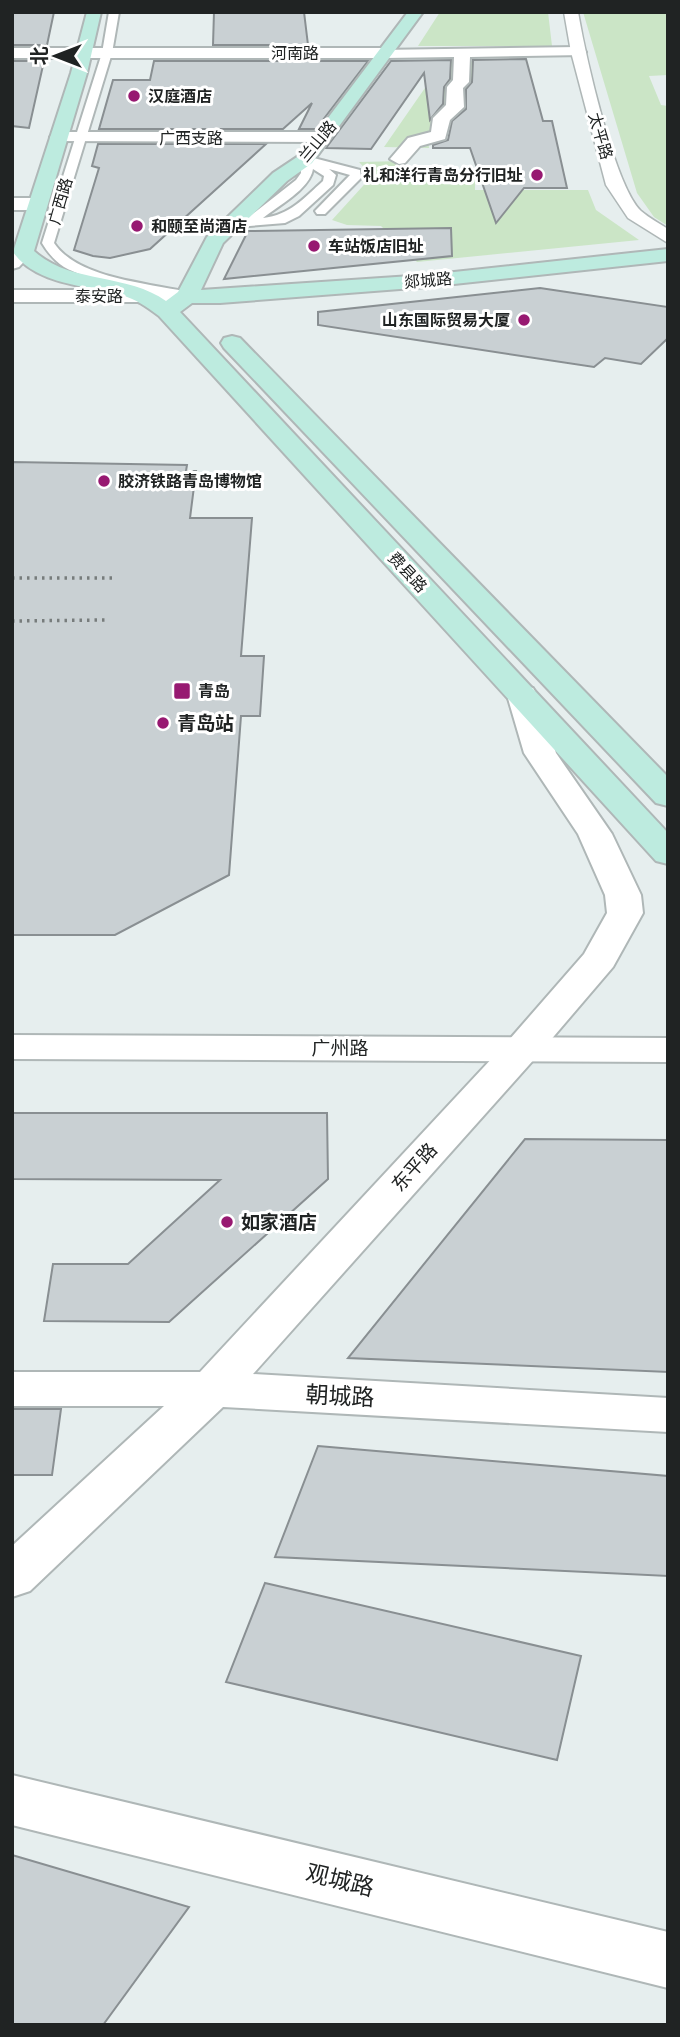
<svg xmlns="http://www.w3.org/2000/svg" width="680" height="2037" font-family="Montserrat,'Noto Sans SC',sans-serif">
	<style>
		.green { fill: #cbe5c6 }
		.building { fill: #c9d0d3; stroke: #898f92; stroke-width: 2 }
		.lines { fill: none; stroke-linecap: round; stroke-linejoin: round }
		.service-casing { stroke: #afb7b7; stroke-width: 4 }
		.pedestrian-casing { stroke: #afb7b7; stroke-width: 3 }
		.minor-casing { stroke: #afb7b7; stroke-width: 4 }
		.tertiary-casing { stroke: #afb7b7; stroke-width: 4 }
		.secondary-casing { stroke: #afb7b7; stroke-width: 4 }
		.service { fill: #fff; fill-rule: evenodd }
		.pedestrian { fill: #fff; fill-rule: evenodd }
		.minor { fill: #fff; fill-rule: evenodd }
		.tertiary { fill: #fff; fill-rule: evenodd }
		.secondary { fill: #bdebdf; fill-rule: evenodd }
		.rail { stroke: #777c7c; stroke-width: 3.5; stroke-dasharray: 2.5 5; stroke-linecap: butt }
		.poi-dot { fill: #971971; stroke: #fff; stroke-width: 2.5 }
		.labels { text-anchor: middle; stroke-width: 6; stroke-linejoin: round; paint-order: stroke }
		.far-street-label { font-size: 16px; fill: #202323; stroke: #fff }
		.far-poi-label { font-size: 16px; font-weight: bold; fill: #202323; stroke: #fff; text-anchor: start }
		.poi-label { font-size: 19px; font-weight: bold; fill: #202323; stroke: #fff; text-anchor: start }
		.street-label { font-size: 19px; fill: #202323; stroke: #fff }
		.near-street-label { font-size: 23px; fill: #202323; stroke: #fff }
	</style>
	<rect width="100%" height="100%" fill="#e6eeee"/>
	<path class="green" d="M440 12H548L552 46H418Z
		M583 12H668V75L649 76 661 105 668 106V226L654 217 637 193Z
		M488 61 494 118H443L428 138 429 148 384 147 443 62Z
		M403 161 402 179H475V190H588L596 210 639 240 417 262 381 226 347 225 332 220 372 176 359 162Z"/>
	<path class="building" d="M12 12H54L47 45H12Z
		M214 12H304L308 45H213Z
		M526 59 543 121H552L567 188H524L496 223 470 148H433V145L448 140 452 121 466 109V89L472 82 473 60Z
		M451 60 450 79 444 87 443 104 430 120 424 73 371 149 326 148 391 61Z
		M12 61H44L29 128 12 126Z
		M154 61H368L316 129H299L312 103 283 129H99L113 80H150Z
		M98 144H266L150 249 110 258 93 256 74 250 99 168 92 166Z
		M451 228 452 256 224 279 248 231Z
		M540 288 668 307V338L641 364 605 358 594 367 318 325V312Z
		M12 462 187 465 186 471H196L190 518H252L241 656H264L260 716H241L229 875 115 935H12Z
		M12 1113H327L328 1179 169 1322 44 1321 53 1264H128L220 1180 12 1179Z
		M525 1139 668 1140V1372L348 1358Z
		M12 1409H61L52 1475H12Z
		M318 1446 668 1476V1576L275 1557Z
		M265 1583 581 1656 557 1760 226 1682Z
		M12 1855 189 1907 103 2025H12Z"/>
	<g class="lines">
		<g class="service-casing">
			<path id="service" d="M109 12H119L112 53 54 243C79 280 152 283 192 293V299C170 303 84 279 64 267 54 260 48 253 42 243L102 53Z
				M306 156 360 170 361 178 325 214H317L315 211 350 175 329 169 336 175 333 185 299 216 285 223 224 228V222L245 220 296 180 301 173 300 159ZM313 169 324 176 323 181C304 198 290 215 263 218 278 206 310 189 313 169Z"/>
		</g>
		<g class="pedestrian-casing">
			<path id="pedestrian" d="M564 12H578C585 53 614 185 641 211 649 218 659 223 668 229V243L628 218 606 185 571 52Z"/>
		</g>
		<g class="minor-casing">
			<path id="minor" d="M578 47 584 49 586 52 584 55 470 57 469 82 463 88 464 107 450 120 445 139 420 146 405 163 399 164 390 159 408 138 431 132 433 118 446 105 447 87 453 80 454 57 385 58 379 56 377 53 379 50Z
				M59 132H322L331 137 322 142 53 141 50 137Z
				M12 198H36L46 204 36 210H12Z
				M522 686 533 688 537 695 556 753 612 834 641 895 643 913 613 967 537 1056 253 1374 668 1398V1432L223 1407 30 1591 12 1597V1546L164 1406H12V1372H200L509 1040 584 954 607 913 605 895 578 834 524 753 507 695 511 688Z
				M12 1775 668 1932V1988L12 1825Z"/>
		</g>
		<g class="tertiary-casing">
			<path id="tertiary" d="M12 48H385L393 53 385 58H12Z
				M23 246 30 248 33 252 19 267 12 269V251Z
				M12 290H187L195 291 198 296 195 301 187 302H12Z
				M12 1035 668 1038V1062L12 1059Z"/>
		</g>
		<g class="secondary-casing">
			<path id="secondary" d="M87 12H101L87 73 34 251C70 284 127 273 166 301L178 292 207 237 273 173 300 155 408 12H423L312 163 287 181 223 243 201 290 426 275 668 249V261L426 287 220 303H192L180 312 668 833V864L656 861 159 316C147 307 136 299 121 295 86 285 36 285 13 252L71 73Z
				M232 336 240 338 668 777V806L656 803 224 348 221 343 224 338Z"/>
		</g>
		<use href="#service" class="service"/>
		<use href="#pedestrian" class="pedestrian"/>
		<use href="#minor" class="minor"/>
		<use href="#tertiary" class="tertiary"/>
		<use href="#secondary" class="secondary"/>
		<path class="rail" d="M12 578H113
			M12 621 105 620"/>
	</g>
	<g class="poi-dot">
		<circle cx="134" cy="96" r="7"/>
		<circle cx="537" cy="175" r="7"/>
		<circle cx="137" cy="226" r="7"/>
		<circle cx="314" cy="246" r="7"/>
		<circle cx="524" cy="320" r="7"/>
		<circle cx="104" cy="481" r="7"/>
		<rect x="173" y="682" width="18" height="18" rx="3.5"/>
		<circle cx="163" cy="723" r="7"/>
		<circle cx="227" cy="1222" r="7"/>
	</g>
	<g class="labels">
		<g class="far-street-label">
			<text x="295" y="59">河南路</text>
			<text transform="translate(601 136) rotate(74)" y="6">太平路</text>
			<text x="191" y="144">广西支路</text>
			<text transform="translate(317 141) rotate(-50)" y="6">兰山路</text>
			<text transform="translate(60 201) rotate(-74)" y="6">广西路</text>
			<text transform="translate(428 280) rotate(-5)" y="6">郯城路</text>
			<text x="99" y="302">泰安路</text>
			<text transform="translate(408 572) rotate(47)" y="6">费县路</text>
		</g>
		<g class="far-poi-label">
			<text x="148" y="102">汉庭酒店</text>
			<text x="523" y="181" text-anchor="end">礼和洋行青岛分行旧址</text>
			<text x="151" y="232">和颐至尚酒店</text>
			<text x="328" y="252">车站饭店旧址</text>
			<text x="510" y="326" text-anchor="end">山东国际贸易大厦</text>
			<text x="118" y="487">胶济铁路青岛博物馆</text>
			<text x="198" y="697">青岛</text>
		</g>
		<g class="poi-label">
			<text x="177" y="730">青岛站</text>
			<text x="241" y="1229">如家酒店</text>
		</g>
		<g class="street-label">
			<text x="340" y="1055">广州路</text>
			<text transform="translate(414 1167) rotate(-48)" y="7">东平路</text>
		</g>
		<g class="near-street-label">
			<text transform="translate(340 1396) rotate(3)" y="8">朝城路</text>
			<text transform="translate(340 1880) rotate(14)" y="8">观城路</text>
		</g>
	</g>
	<rect width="680" height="2037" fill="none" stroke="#202323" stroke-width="28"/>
	<g transform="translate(56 56) rotate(270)" stroke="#ffffff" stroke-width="5" paint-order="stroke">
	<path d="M0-5L12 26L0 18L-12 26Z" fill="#202323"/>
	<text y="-10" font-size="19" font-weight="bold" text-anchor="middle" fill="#202323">北</text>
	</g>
</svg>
